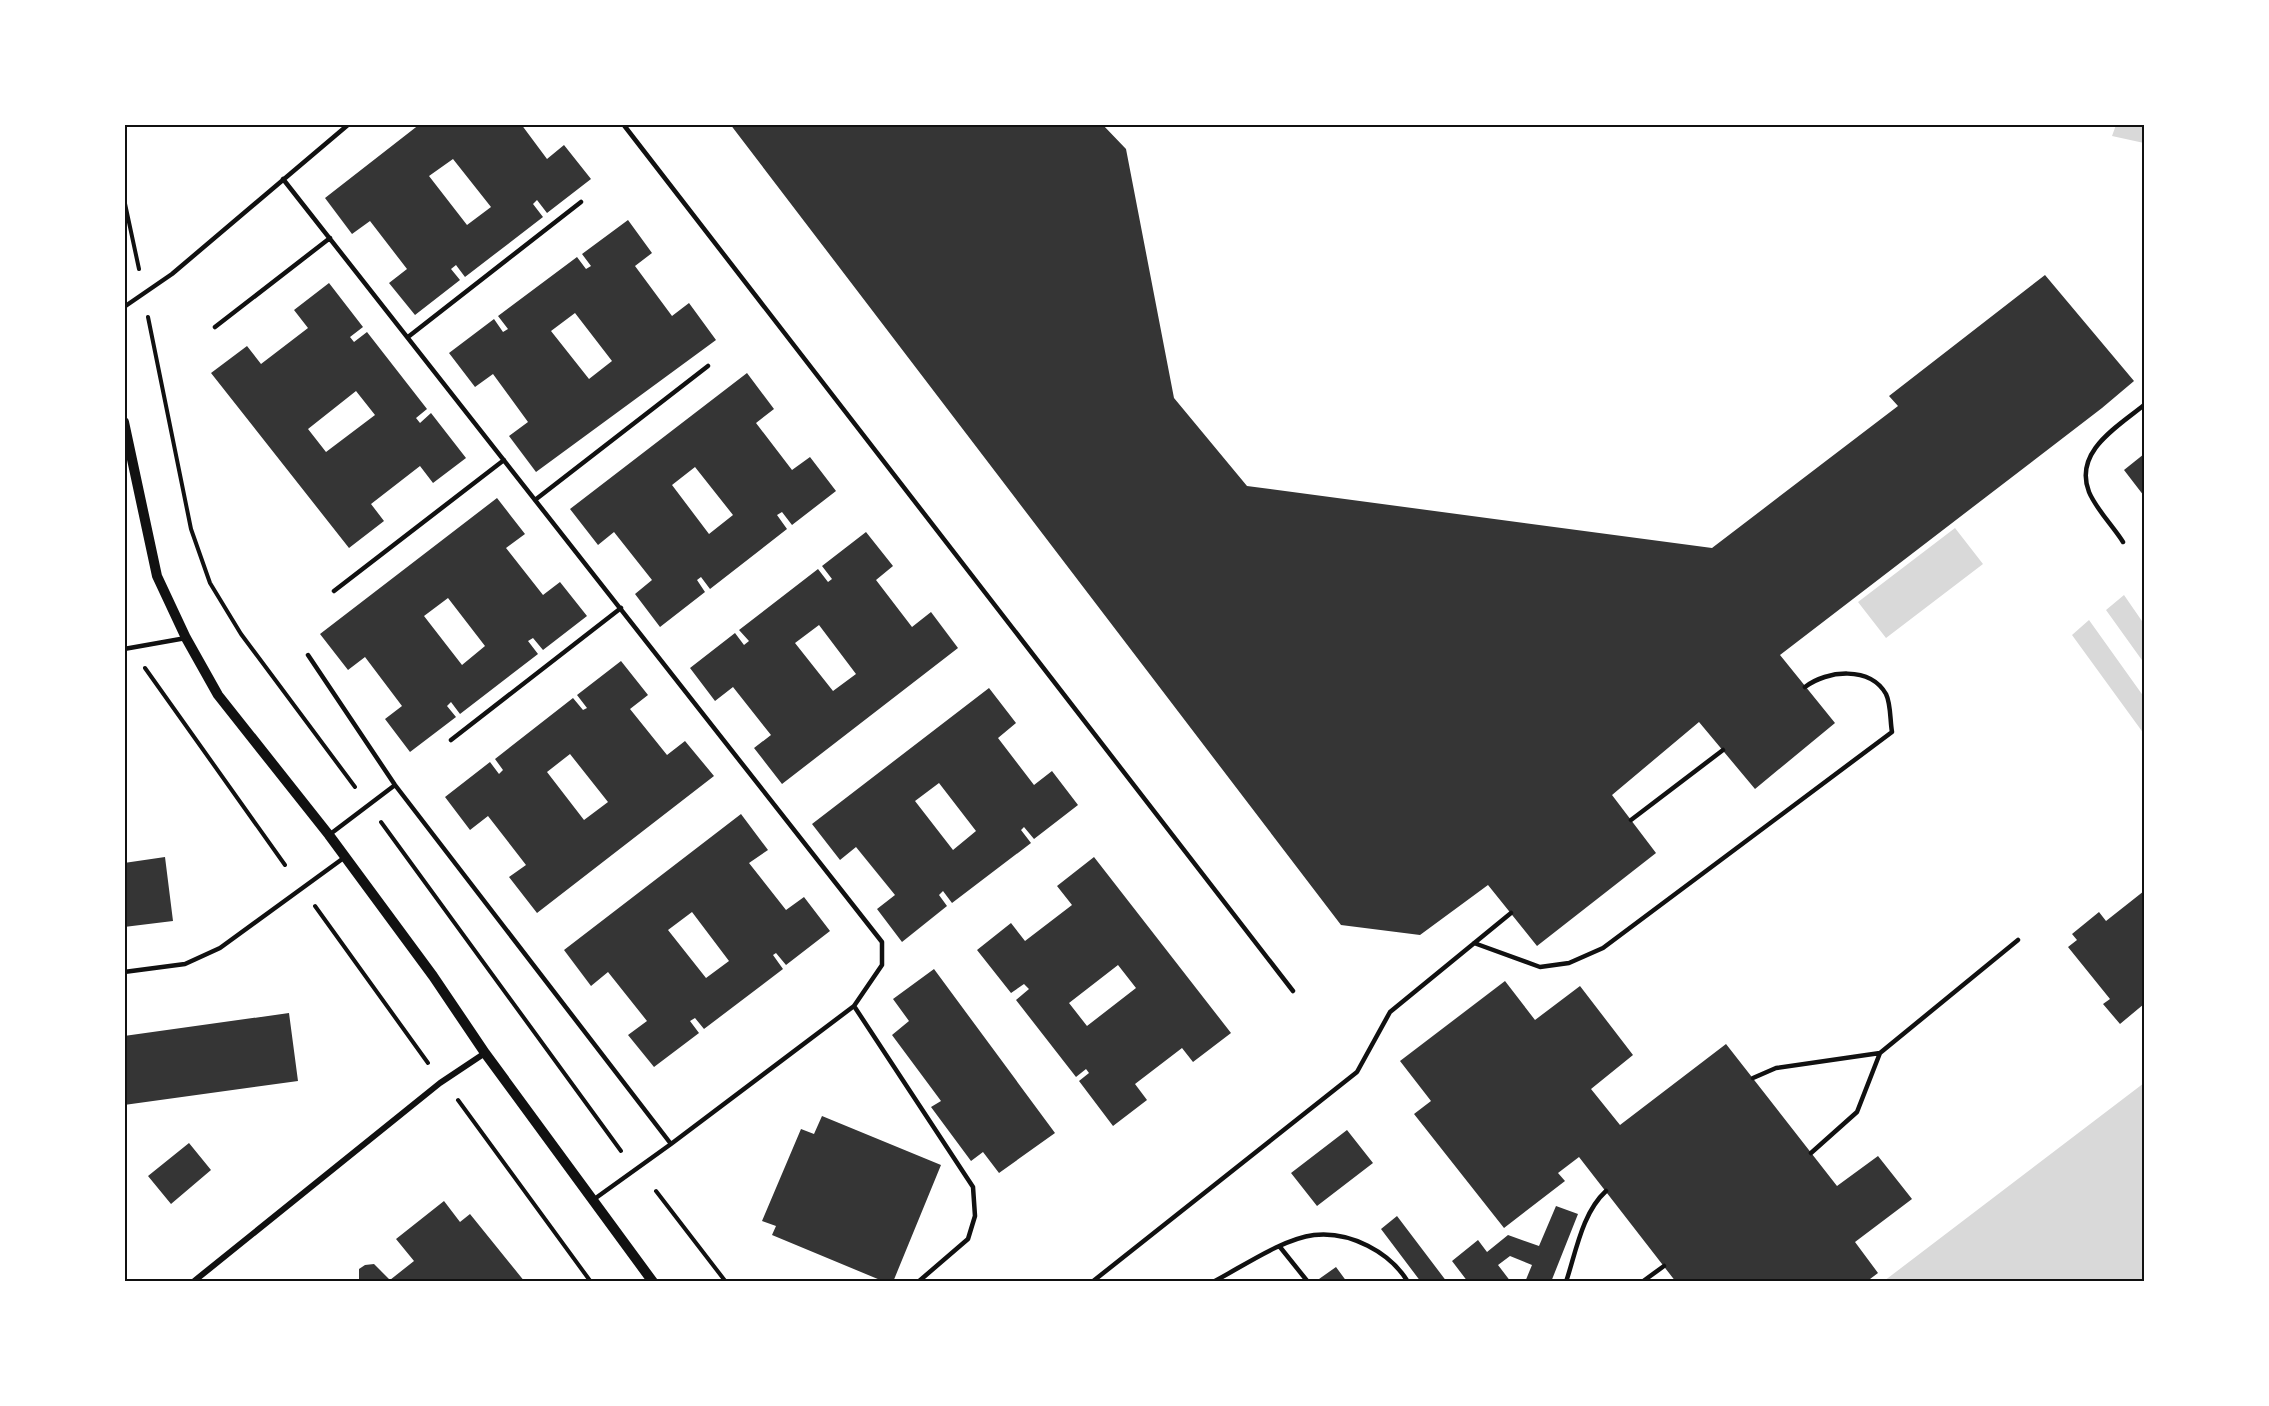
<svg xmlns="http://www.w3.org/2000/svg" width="2269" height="1406" font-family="'Fira Sans',sans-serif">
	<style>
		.water { fill: #d9d9d9 }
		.building { fill: #353535; fill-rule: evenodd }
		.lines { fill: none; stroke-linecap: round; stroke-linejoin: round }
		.path { stroke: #111; stroke-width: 4 }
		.service { stroke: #111; stroke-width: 4.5 }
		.minor { stroke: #111; stroke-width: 6 }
		.tertiary { stroke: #111; stroke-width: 10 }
		.neatline { fill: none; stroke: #111; stroke-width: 2 }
	</style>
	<rect width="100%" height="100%" fill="#fff"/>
	<path class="water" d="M2116 125H2144V143L2112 136Z
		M1955 528 1983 564 1886 638 1858 602Z
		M2124 595 2144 624V663L2106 610Z
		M2089 620 2144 697V734L2072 635Z
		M2144 1083V1281H1884Z"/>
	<path class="building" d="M420 124H521L547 159 564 145 591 179 547 213 537 200 533 204 543 217 465 277 456 265 451 269 460 280 415 315 389 283 407 269 370 221 352 234 325 198ZM453 159 491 207 467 225 429 176Z
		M730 124H1102L1126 149 1174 398 1247 486 1712 548 1898 406 1889 396 2045 275 2134 381 2102 408 1780 655 1835 723 1755 789 1699 722 1612 795 1656 853 1537 946 1488 885 1420 935 1341 925Z
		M628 220 652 253 635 266 672 316 689 303 716 340 536 472 509 436 528 422 493 374 475 387 449 353 494 319 503 332 508 329 498 316 577 257 586 269 591 266 582 254ZM575 313 612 361 589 379 551 331Z
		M329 283 363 327 350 337 354 342 367 332 427 409 416 418 420 423 431 413 466 458 433 483 420 466 371 504 384 521 349 548 211 373 247 346 261 364 308 328 294 310ZM356 391 375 415 326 452 308 429Z
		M747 373 774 409 756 423 792 470 810 457 836 491 792 525 782 512 777 515 787 529 710 589 701 577 697 580 705 592 660 627 635 594 652 580 614 532 598 545 570 509ZM695 467 733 515 709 534 672 485Z
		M2144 454V496L2124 470Z
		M497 498 525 534 506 548 543 595 560 582 587 616 543 650 533 638 528 641 538 654 460 714 451 702 447 706 456 717 410 752 385 719 402 706 365 657 348 670 320 634ZM448 598 485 646 462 665 424 616Z
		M866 532 893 566 876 580 912 627 931 612 958 648 782 784 754 748 771 735 733 687 715 701 690 668 735 633 744 645 749 641 739 630 818 569 828 582 832 579 822 566ZM819 625 856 674 833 691 795 643Z
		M621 661 648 695 630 709 667 755 685 741 714 776 537 913 509 877 526 865 488 816 470 830 445 797 490 762 499 774 503 770 495 759 573 698 583 710 587 708 577 695ZM570 754 608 802 584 820 547 772Z
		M989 688 1016 723 998 738 1034 785 1052 771 1078 805 1034 839 1024 827 1021 830 1031 843 952 903 943 891 939 895 947 906 902 942 877 909 895 895 856 847 840 860 812 824ZM939 783 976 831 953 850 915 801Z
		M741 814 768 850 749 863 786 910 804 897 830 931 786 965 776 953 773 955 783 969 704 1029 695 1018 690 1021 699 1033 654 1067 628 1035 647 1021 608 972 591 986 564 950ZM692 912 729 961 706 978 668 930Z
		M165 857 173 921 124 927V863Z
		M1094 857 1231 1033 1193 1062 1182 1048 1135 1084 1147 1100 1113 1126 1079 1081 1089 1073 1086 1069 1076 1077 1016 1000 1029 989 1024 984 1011 993 977 950 1011 923 1025 941 1072 905 1057 886ZM1118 965 1136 988 1087 1026 1069 1003Z
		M2144 891V1004L2120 1024 2103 1004 2110 999 2068 947 2077 940 2072 934 2099 912 2106 921Z
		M934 969 1055 1133 999 1173 983 1152 971 1161 931 1107 941 1101 892 1035 909 1021 893 999Z
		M1505 981 1535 1020 1580 986 1633 1055 1591 1089 1620 1125 1726 1044 1837 1186 1878 1156 1912 1199 1855 1242 1878 1273 1866 1282H1676L1579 1157 1558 1173 1565 1181 1504 1228 1414 1114 1431 1101 1400 1061Z
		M289 1013 298 1081 124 1105V1036Z
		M822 1116 941 1165 893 1282H885L772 1235 776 1226 762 1221 801 1129 814 1134Z
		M1347 1130 1373 1163 1317 1206 1291 1173Z
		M189 1143 211 1170 171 1204 148 1176Z
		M444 1201 460 1222 470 1214 525 1282H359V1269L365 1265 374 1264 390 1280 414 1261 396 1239Z
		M1556 1206 1578 1214 1551 1282H1525L1532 1265 1510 1256 1498 1265 1511 1282H1468L1452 1261 1478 1240 1487 1252 1508 1235 1539 1246Z
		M1397 1216 1447 1282H1421L1381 1229Z
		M1336 1267 1347 1282H1321L1319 1279Z"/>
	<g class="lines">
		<path class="path" d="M124 199 139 269
			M148 317 191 529 210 583 241 634 355 787
			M145 668 285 865
			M381 822 621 1151
			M315 906 428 1063
			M458 1100 591 1282
			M656 1191 726 1282"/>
		<path class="service" d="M623 124 1293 991
			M283 179 882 942V965L854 1006 671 1144 593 1200
			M124 307 172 274 349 124
			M215 327 330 238
			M408 337 581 202
			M535 500 708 366
			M2123 542C2113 526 2096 509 2089 492 2073 451 2119 426 2144 405
			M334 591 504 460
			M124 649 186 638
			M308 655 395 785 671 1144
			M451 740 621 608
			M1631 820 1723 750
			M329 835 395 785
			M1474 943 1540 967 1569 963 1603 948 1892 732C1890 721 1891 704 1886 694 1870 666 1827 670 1805 687
			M124 972 185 964 220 948 345 857
			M854 1006 973 1187 975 1216 968 1239 918 1282
			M1753 1078 1776 1068 1880 1053
			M1811 1153 1857 1112 1880 1053 2018 940
			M1280 1247 1308 1282
			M1092 1282 1357 1072 1390 1012 1511 913
			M1213 1282C1242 1267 1282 1239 1314 1235 1350 1231 1390 1252 1408 1282
			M1566 1282C1576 1252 1582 1213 1606 1191
			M1642 1282 1664 1266"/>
		<path class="minor" d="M193 1282 440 1083 485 1053"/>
		<path class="tertiary" d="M124 422 157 576 186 638 218 695 329 835 433 976 485 1053 653 1282"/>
	</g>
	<rect width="2269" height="1406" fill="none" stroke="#ffffff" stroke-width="252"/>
	<rect x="126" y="126" width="2017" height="1154" class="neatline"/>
</svg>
